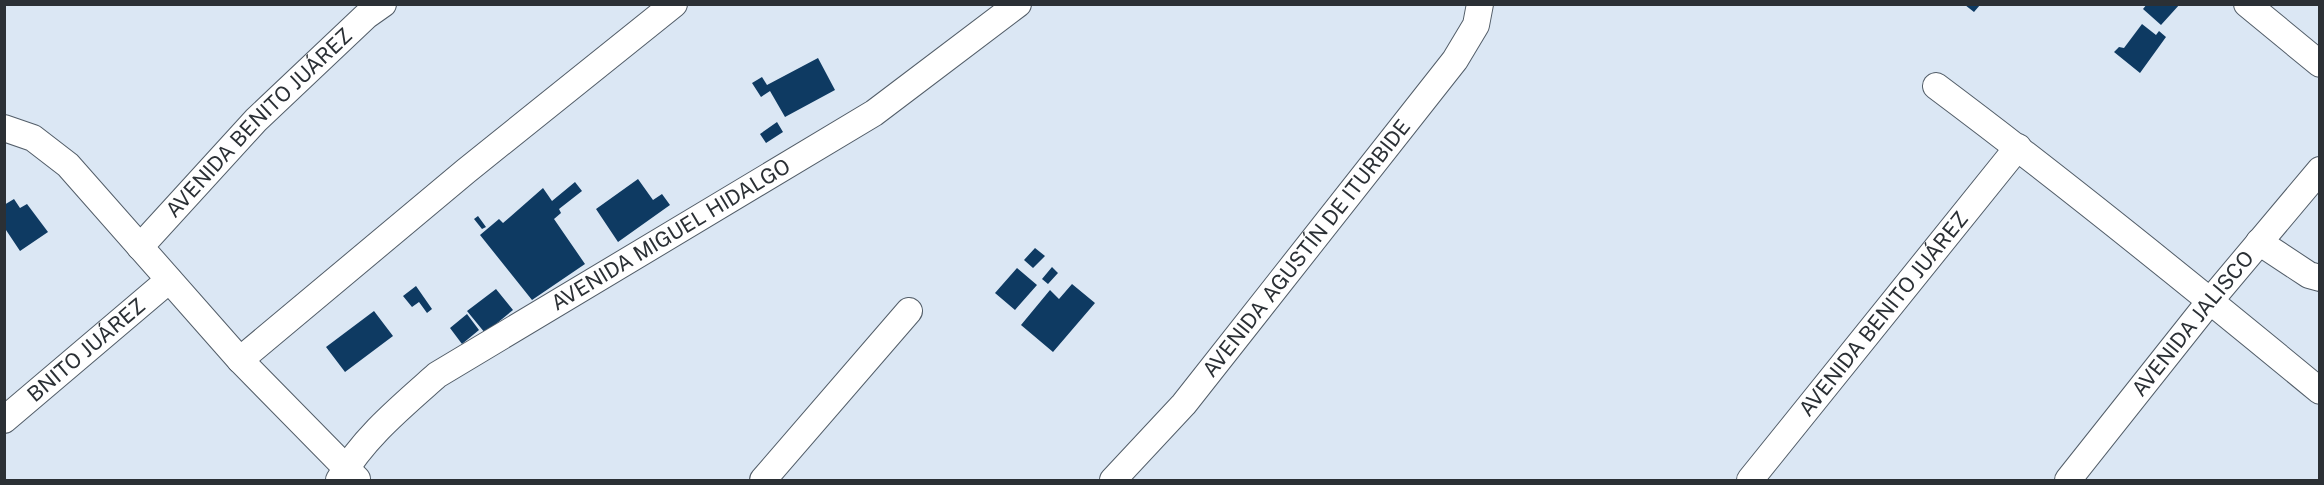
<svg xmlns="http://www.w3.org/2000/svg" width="2324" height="485" font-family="'Public Sans',sans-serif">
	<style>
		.building { fill: #0e3a62 }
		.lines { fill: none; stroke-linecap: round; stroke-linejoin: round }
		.street-casing { stroke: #525d68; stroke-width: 28 }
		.street { stroke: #fff; stroke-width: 26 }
		.labels { text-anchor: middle; stroke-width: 6; stroke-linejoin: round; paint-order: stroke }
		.street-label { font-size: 21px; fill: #2b3035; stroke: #dbe7f4 }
	</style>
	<rect width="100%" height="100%" fill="#dbe7f4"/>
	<path class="building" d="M2147 4H2180L2161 25 2143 9Z
		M1965 5H1980L1974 12Z
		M2142 24 2156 35 2159 31 2166 37 2140 73 2114 52 2119 47 2124 48Z
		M818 58 835 90 785 117 770 91 761 97 752 83 762 77 767 85Z
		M777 122 783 132 766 143 760 134Z
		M638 179 653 200 662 194 670 205 618 242 596 209Z
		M575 182 582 191 559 209 561 213 554 219 585 264 532 300 480 235 499 219 503 223 543 188 552 201Z
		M14 199 20 208 27 204 48 232 20 251 4 227V205Z
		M478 216 486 227 482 229 474 219Z
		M1035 248 1045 256 1033 268 1024 260Z
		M1052 267 1058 273 1048 284 1042 279Z
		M1017 268 1037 285 1015 310 995 293Z
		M1072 284 1095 303 1053 352 1021 325 1050 290 1059 299Z
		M416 286 432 309 427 313 419 302 412 307 403 296Z
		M496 289 513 310 485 333 467 311Z
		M374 311 393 336 345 372 326 347Z
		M467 314 479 330 462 344 450 328Z"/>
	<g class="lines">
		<g class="street-casing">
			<g id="street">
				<path d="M2247 4 2320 64"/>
				<path d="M1936 86C2067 184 2194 287 2320 391"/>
				<path d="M4 128 33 138 68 165 240 360 357 479"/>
				<path d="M2259 242 2309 275 2320 278"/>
				<path id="s1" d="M140 247 256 120 366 16 383 4"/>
				<path d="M240 360 466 171 674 4"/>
				<path id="s2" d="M4 420 169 280"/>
				<path id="s3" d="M339 480C363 438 401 407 437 375L874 113 1018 4"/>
				<path d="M763 480 909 311"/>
				<path id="s4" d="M1113 480 1184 404 1455 60 1476 25 1480 4"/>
				<path id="s5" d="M1750 480 2018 147"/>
				<path id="s6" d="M2068 480 2210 301 2320 170"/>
			</g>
		</g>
		<use href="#street" class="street"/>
	</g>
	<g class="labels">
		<g class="street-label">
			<text dy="7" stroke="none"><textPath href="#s1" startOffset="172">AVENIDA BENITO JUÁREZ</textPath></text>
			<text dy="7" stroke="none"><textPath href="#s3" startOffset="417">AVENIDA MIGUEL HIDALGO</textPath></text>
			<text dy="7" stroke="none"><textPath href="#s4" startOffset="302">AVENIDA AGUSTÍN DE ITURBIDE</textPath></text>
			<text dy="7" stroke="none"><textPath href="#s5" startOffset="213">AVENIDA BENITO JUÁREZ</textPath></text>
			<text dy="7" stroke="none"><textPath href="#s6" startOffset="200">AVENIDA JALISCO</textPath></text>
			<text dy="7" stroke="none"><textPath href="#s2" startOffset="108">BNITO JUÁREZ</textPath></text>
		</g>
	</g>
	<rect width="2324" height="485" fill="none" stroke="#2b3035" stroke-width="12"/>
</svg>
